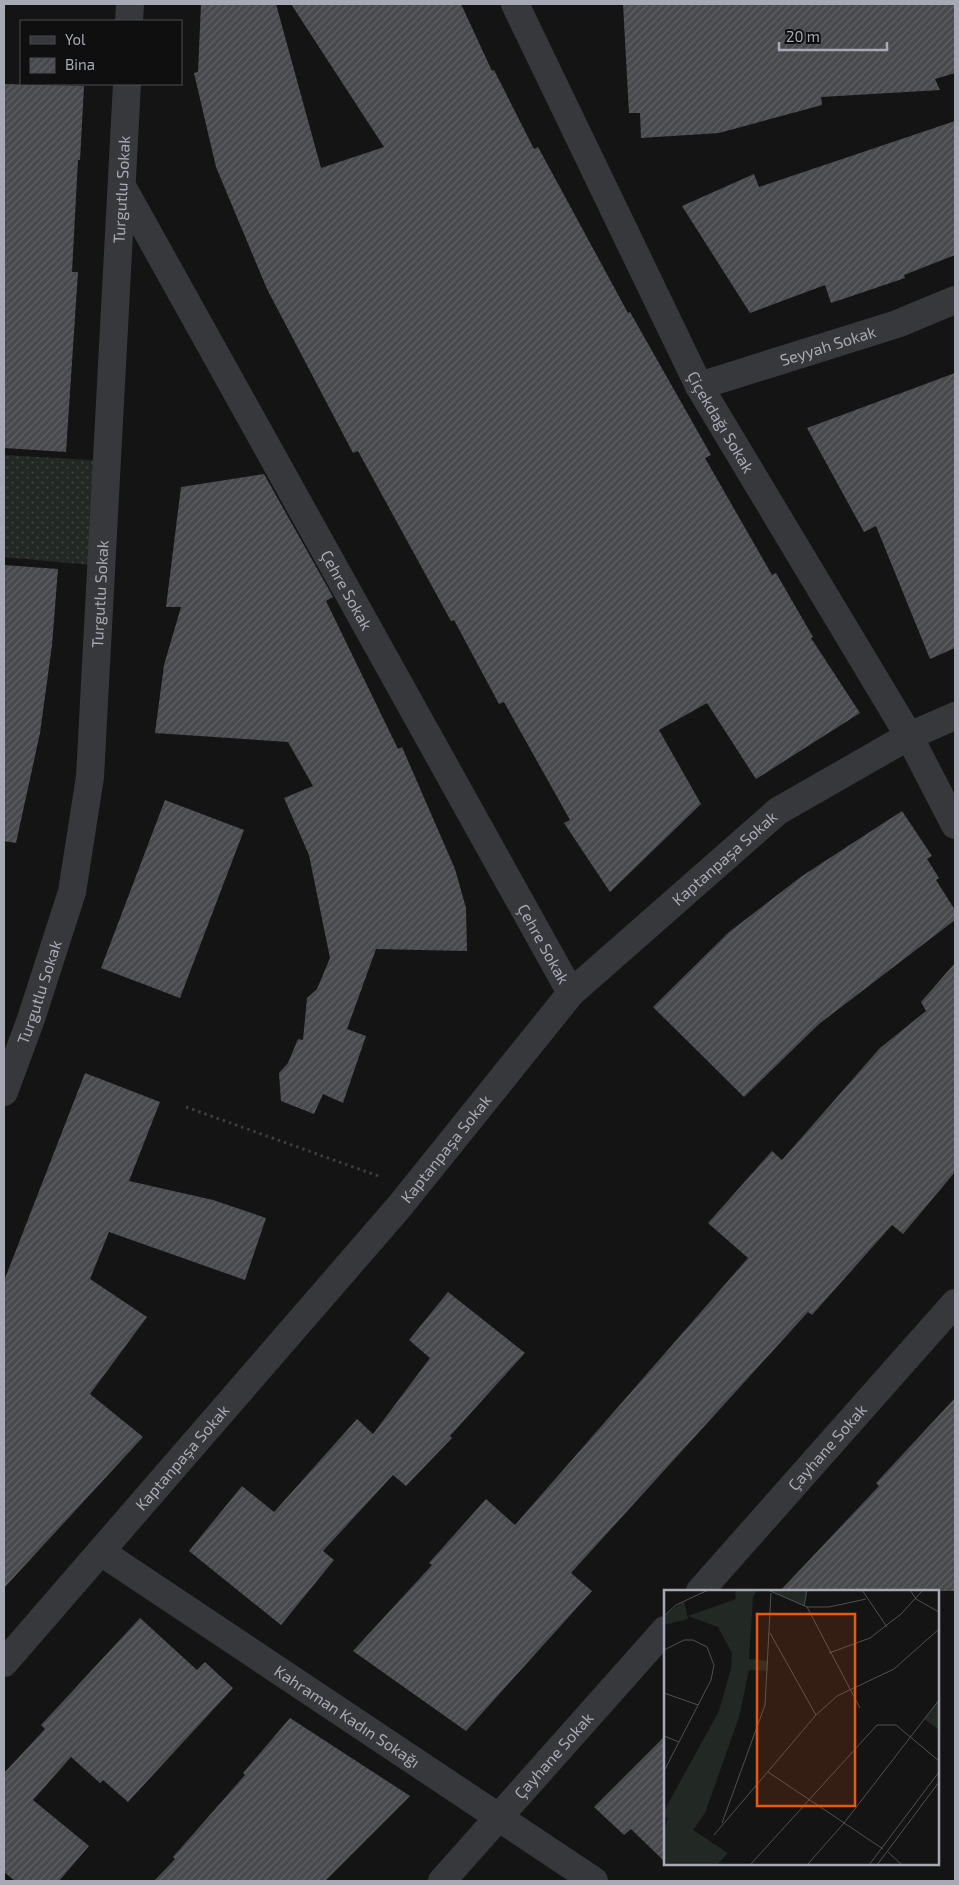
<svg xmlns="http://www.w3.org/2000/svg" width="959" height="1885" font-family="'Exo 2',sans-serif">
	<style>
		.grass { fill: url(#grass-dots) }
		.building { fill: url(#building-hatch) }
		.lines { fill: none; stroke-linecap: round; stroke-linejoin: round }
		.path { stroke: #3d3e42; stroke-width: 3; stroke-dasharray: 2.5 4; stroke-linecap: butt }
		.minor { stroke: #37383c; stroke-width: 28 }
		.labels { text-anchor: middle; stroke-width: 4.5; stroke-linejoin: round; paint-order: stroke }
		.street-label { font-size: 16px; fill: #a7aab4; stroke: #0f0f10 }
		.inset-road { fill: none; stroke: #4f5055; stroke-width: 1 }
		.view { fill: #e8590c; fill-opacity: 0.15; stroke: #e8590c; stroke-width: 2.5 }
		.inset-edge { fill: none; stroke: #a7aab4; stroke-width: 2.5 }
	</style>
	<defs>
		<pattern id="grass-dots" width="8" height="8" patternUnits="userSpaceOnUse" patternTransform="scale(1.25)"><rect width="8" height="8" fill="#222924"/><path d="M2 2h.1M6 6h.1" fill="none" stroke="#3f4541" stroke-width="1.8" stroke-linecap="round"/></pattern>
		<pattern id="building-hatch" width="6" height="6" patternUnits="userSpaceOnUse" patternTransform="scale(1.25)"><rect width="6" height="6" fill="#48494d"/><path d="M-1 1l2-2M0 6l6-6M5 7l2-2" fill="none" stroke="#606164"/></pattern>
	</defs>
	<rect width="100%" height="100%" fill="#141415"/>
	<path class="grass" d="M4 455 107 461 102 566 4 557Z"/>
	<path class="building" d="M201 4H276L321 168 384 147 291 4H461L492 71 494 70 534 149 538 147 628 313 630 312 711 455 705 458 772 575 776 573 813 637 811 638 860 713 756 779 707 703 659 730 701 804 610 892 564 823 570 820 504 702 499 704 454 620 451 621 358 451 353 453 267 289 216 167 194 73 198 72Z
		M623 4H955V73L935 79 940 90 821 97 822 105 719 133 641 138 640 113H629Z
		M4 84 84 86 80 160H78L72 272H78L66 452 4 448Z
		M955 121V255L904 275 905 278 831 303 825 285 750 313 682 206 754 174 759 187Z
		M955 373V648L930 659 876 526 864 532 807 428Z
		M264 474 333 597 326 601 398 749 402 747 455 869 466 908 467 951 376 949 347 1029 366 1036 343 1103 323 1094 314 1114 281 1101 279 1073 288 1063 298 1039 303 1040 307 998 317 989 330 958 309 855 284 798 313 786 288 742 155 733 164 665 181 607H166L181 487Z
		M4 565 58 569 52 645 40 733 16 843 4 841Z
		M165 800 244 830 180 998 101 968Z
		M902 811 932 856 927 859 939 878 936 880 955 910V920L819 1024 744 1097 653 1007 729 932 802 876Z
		M955 963V1172L903 1234 892 1225 812 1315 808 1312 571 1573 592 1591 466 1731 353 1651 432 1565 429 1563 486 1499 515 1525 748 1258 708 1223 772 1151 782 1160 880 1048 926 1011 921 1002Z
		M85 1073 160 1102 129 1181 213 1200 266 1218 245 1280 109 1232 90 1279 147 1317 90 1394 143 1437 4 1588V1281Z
		M448 1292 525 1353 450 1436 452 1438 406 1486 393 1475 323 1551 334 1560 281 1625 189 1551 242 1486 274 1512 357 1419 373 1434 430 1358 409 1340Z
		M955 1398V1591H780L879 1486 876 1483Z
		M140 1618 197 1670 205 1662 233 1688 128 1802 103 1780 100 1783 71 1757 33 1800 89 1846 59 1881H15L4 1872V1773L45 1729 41 1725Z
		M290 1718 410 1796 325 1881H154L175 1859 173 1857 245 1775 243 1773Z
		M665 1736V1862L631 1829 624 1835 594 1807Z"/>
	<g class="lines">
		<path class="path" d="M186 1107 381 1177"/>
		<g class="minor">
			<path id="s1" d="M515 4 699 386 909 736 955 825"/>
			<path d="M129 21 130 4"/>
			<path id="s2" d="M123 188 571 993"/>
			<path id="s3" d="M699 386 897 324 955 300"/>
			<path id="s4" d="M4 1092 31 1019 72 892 90 777 127 84"/>
			<path id="s5" d="M101 1552 594 1881"/>
			<path id="s6" d="M700 1591 955 1303"/>
			<path id="s7" d="M4 1663 399 1207 571 993 778 811 909 736 955 716"/>
			<path id="s8" d="M442 1881 665 1630"/>
		</g>
	</g>
	<g class="labels">
		<g class="street-label">
			<text dy="6" stroke="none"><textPath href="#s4" startOffset="916">Turgutlu Sokak</textPath></text>
			<text dy="6" stroke="none"><textPath href="#s3" startOffset="135">Seyyah Sokak</textPath></text>
			<text dy="6" stroke="none"><textPath href="#s1" startOffset="466">Çiçekdağı Sokak</textPath></text>
			<text dy="6" stroke="none"><textPath href="#s2" startOffset="460">Çehre Sokak</textPath></text>
			<text dy="6" stroke="none"><textPath href="#s4" startOffset="511">Turgutlu Sokak</textPath></text>
			<text dy="6" stroke="none"><textPath href="#s7" startOffset="1082">Kaptanpaşa Sokak</textPath></text>
			<text dy="6" stroke="none"><textPath href="#s2" startOffset="865">Çehre Sokak</textPath></text>
			<text dy="6" stroke="none"><textPath href="#s4" startOffset="106">Turgutlu Sokak</textPath></text>
			<text dy="6" stroke="none"><textPath href="#s7" startOffset="678">Kaptanpaşa Sokak</textPath></text>
			<text dy="6" stroke="none"><textPath href="#s6" startOffset="192">Çayhane Sokak</textPath></text>
			<text dy="6" stroke="none"><textPath href="#s7" startOffset="272">Kaptanpaşa Sokak</textPath></text>
			<text dy="6" stroke="none"><textPath href="#s5" startOffset="296">Kahraman Kadın Sokağı</textPath></text>
			<text dy="6" stroke="none"><textPath href="#s8" startOffset="168">Çayhane Sokak</textPath></text>
		</g>
	</g>
	<g transform="translate(664 1590)">
		<rect width="275" height="275" fill="#141415"/>
		<path d="M71 0H93L89 7 85 69 104 71V81L85 80 75 127 41 223 29 240 64 263 53 275H0V241L4 228 0 227V221L55 121 67 79 68 63 54 37 24 26 72 9ZM104 0H143L140 16Z" fill="#222924"/>
		<path d="M20 11 24 29 0 35V26ZM275 110V140L260 129Z" fill="#222924"/>
		<path class="inset-road" d="M104 0 143 17H165L202 9M198 0 223 37M246 0 252 9 275 22M140 16 143 0M143 17 196 118M0 26 12 15 44 0M106 43 152 125M0 60 20 50H29L43 57 50 75 47 90 0 181M165 63 206 48 237 24 259 0M0 103 34 115M0 146 15 152M104 182 219 259M58 233 101 115 107 3M50 245 152 125 173 106 230 79 275 39M224 262 238 275M86 275 213 135H232L275 171M143 275 180 233 275 110M205 275 275 182M213 275 275 192"/>
		<path class="view" d="M93 24H191V216H93Z"/>
		<rect width="275" height="275" class="inset-edge"/>
	</g>
	<rect width="959" height="1885" fill="none" stroke="#a7aab4" stroke-width="10"/>
	<rect x="20" y="20" width="162" height="65" fill="#0f0f10" stroke="#4c4d52"/>
	<rect x="30" y="36" width="25" height="8" fill="#37383c" stroke="#4c4d52"/>
	<text x="65" y="45" font-size="15" fill="#a7aab4">Yol</text>
	<rect x="30" y="58" width="25" height="15" fill="url(#building-hatch)" stroke="#4c4d52"/>
	<text x="65" y="70" font-size="15" fill="#a7aab4">Bina</text>
	<path d="M779 42v8h108v-8" fill="none" stroke="#a7aab4" stroke-width="2.5"/>
	<text x="786" y="42" font-size="15" fill="#a7aab4" stroke="#0f0f10" stroke-width="4" paint-order="stroke">20 m</text>
</svg>
